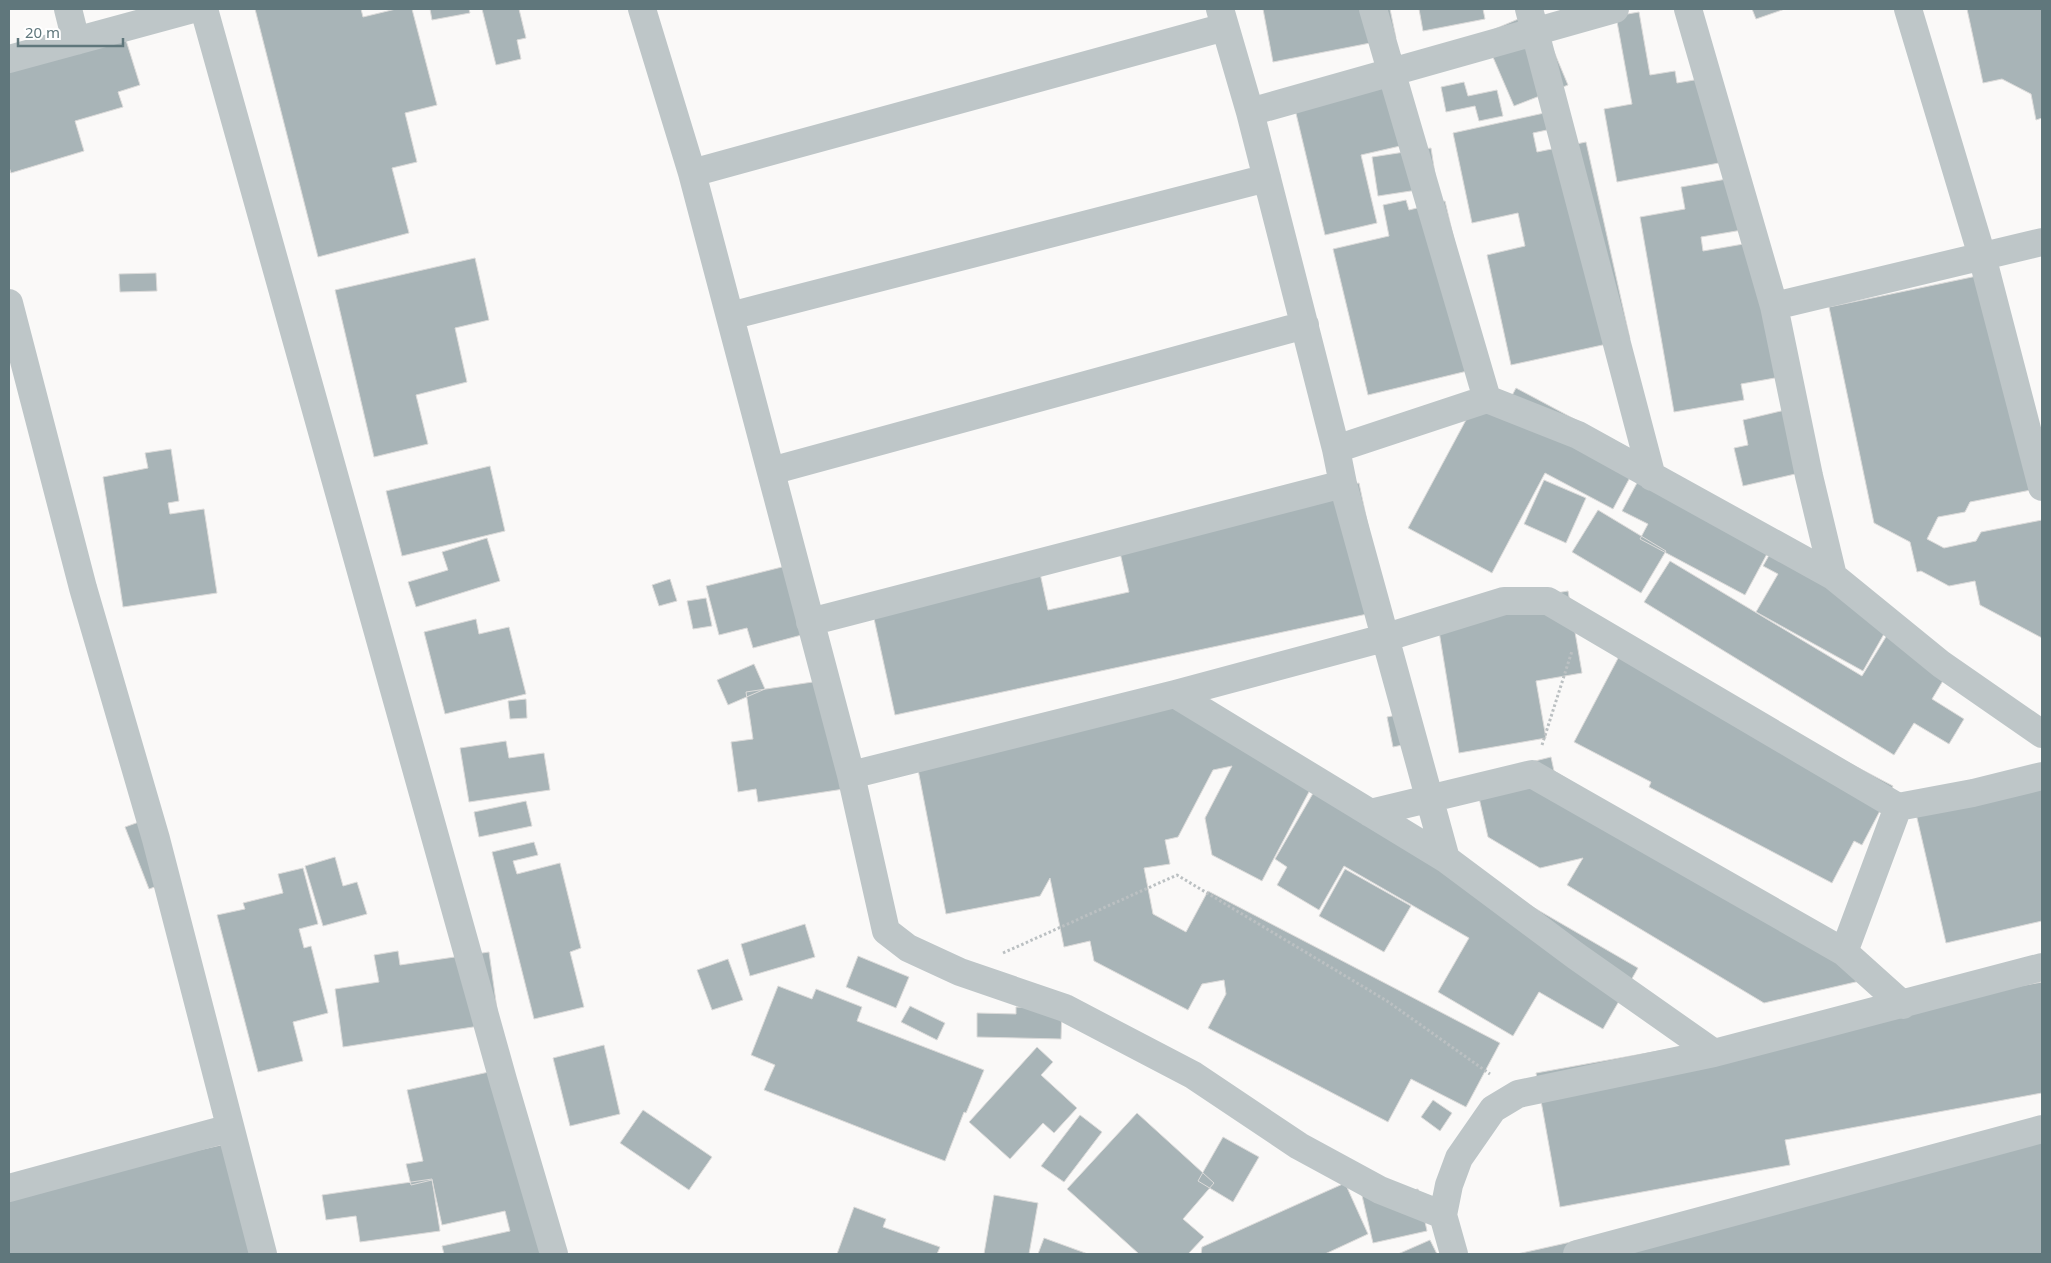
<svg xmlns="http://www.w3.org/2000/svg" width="2051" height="1263" font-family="'Noto Sans',sans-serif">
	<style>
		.building { fill: #a8b4b7; stroke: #dcdbda }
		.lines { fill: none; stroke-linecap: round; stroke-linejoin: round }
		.path { stroke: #bbc0c2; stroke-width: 3; stroke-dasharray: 2.5 2.5; stroke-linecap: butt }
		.minor { stroke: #bec6c8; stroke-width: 28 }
	</style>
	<rect width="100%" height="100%" fill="#faf9f8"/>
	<path class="building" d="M255 9H361L363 17 396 9H412L437 105 405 113 417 162 392 168 409 233 318 257Z
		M430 9H469L470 13 432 20Z
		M482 9H519L526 38 517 40 521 59 496 65Z
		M1263 9H1390L1396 38 1273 62Z
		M1419 9H1483L1485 19 1423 31Z
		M1752 9H1785L1756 19Z
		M1967 9H2042V118L2036 120 2031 94 2002 79 1983 83Z
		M1537 11 1568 85 1514 106 1483 34Z
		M1639 12 1650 75 1675 71 1677 83 1717 76 1735 160 1617 182 1604 109 1632 104 1616 16Z
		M120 21 140 85 118 92 123 107 75 121 84 151 11 173 9 167V55Z
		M1407 78 1422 141 1361 155 1377 223 1325 235 1294 105Z
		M1464 82 1468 96 1497 90 1503 116 1479 121 1475 106 1446 112 1441 87Z
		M1567 108 1570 125 1533 133 1537 152 1586 142 1630 339 1511 365 1487 255 1525 246 1518 213 1472 223 1453 133Z
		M1431 148 1437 187 1378 196 1372 157Z
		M1744 176 1754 228 1701 237 1703 251 1761 241 1792 375 1741 384 1744 400 1674 412 1640 217 1685 209 1681 187Z
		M1406 200 1409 210 1445 201 1484 367 1368 395 1333 249 1389 236 1383 205Z
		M475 258 489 320 455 328 467 382 416 395 428 444 374 457 335 290Z
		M1996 272 2041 488 1970 502 1965 512 1938 517 1927 539 1944 548 1976 541 1981 532 2042 520V638L1980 605 1975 581 1949 586 1921 571 1917 572 1910 542 1874 523 1829 307Z
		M156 273 157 291 120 292 119 274Z
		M1516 388 1642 455 1613 509 1545 473 1492 573 1408 528 1474 405 1500 418Z
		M1802 406 1817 469 1743 486 1734 448 1748 445 1743 420Z
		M171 449 179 501 168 503 170 514 204 509 217 593 123 607 103 477 148 468 145 453Z
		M490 466 505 531 402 556 386 491Z
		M1645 468 1776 537 1745 595 1640 539 1648 524 1622 511Z
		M1544 480 1586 498 1566 543 1524 524Z
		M1359 483 1386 610 895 715 870 600 1038 564 1048 610 1129 592 1116 535Z
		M1598 510 1666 551 1641 593 1572 552Z
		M487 538 500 581 416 607 408 582 448 570 442 552Z
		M1772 550 1893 618 1863 671 1756 612 1778 574 1763 566Z
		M1670 561 1862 676 1892 627 1953 664 1932 699 1964 719 1949 744 1914 723 1894 755 1644 602Z
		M794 564 813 632 753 648 747 628 719 635 706 586Z
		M670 579 677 601 659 606 652 585Z
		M1568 591 1582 673 1536 681 1546 738 1459 753 1436 613Z
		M706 598 712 626 693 629 687 601Z
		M476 619 479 634 509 627 526 694 445 714 424 632Z
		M1625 645 1893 786 1862 845 1854 841 1832 883 1649 787 1651 782 1574 742Z
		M754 664 765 689 728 705 717 680Z
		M826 680 844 789 758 802 756 789 738 792 731 742 753 739 746 692Z
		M526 699 527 718 510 719 508 701Z
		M1182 699 1320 771 1262 881 1212 855 1205 818 1232 766 1213 770 1178 837 1165 840 1170 864 1144 868 1153 914 1186 932 1208 891 1500 1043 1466 1107 1411 1079 1388 1122 1208 1028 1226 994 1224 980 1202 984 1188 1010 1094 961 1090 941 1064 947 1050 878 1040 896 946 914 915 754Z
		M1416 711 1422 741 1393 747 1387 717Z
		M506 741 509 758 544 753 550 790 469 802 460 748Z
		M1551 757 1554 771 1872 960 1860 981 1764 1003 1567 885 1583 858 1540 868 1488 837 1474 776Z
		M1319 783 1638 968 1603 1029 1539 992 1513 1036 1438 992 1469 938 1344 866 1319 910 1277 885 1287 867 1275 859Z
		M2042 783V921L1946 943 1914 805Z
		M526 801 532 826 479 837 474 812Z
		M153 817 177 879 149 889 125 827Z
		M534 842 538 855 513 861 517 874 560 863 581 948 570 952 584 1007 534 1019 492 852Z
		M335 857 343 886 357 882 367 914 323 926 305 866Z
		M303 868 318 924 299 929 304 948 311 946 328 1013 293 1022 303 1061 258 1072 217 915 245 909 243 903 283 893 278 874Z
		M1345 869 1411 906 1384 952 1319 916Z
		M805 924 815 957 750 976 741 944Z
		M398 951 400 965 489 952 499 1023 343 1047 335 989 379 982 374 955Z
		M858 956 909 977 896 1008 846 987Z
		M728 959 743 1000 712 1010 697 970Z
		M2042 982V1093L1785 1140 1790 1165 1560 1207 1536 1073Z
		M778 986 812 999 816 989 862 1007 857 1021 984 1070 966 1113 964 1112 945 1161 764 1090 775 1065 751 1055Z
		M910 1006 945 1023 937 1040 901 1022Z
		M1016 1007 1062 1008 1061 1039 977 1037V1013L1016 1014Z
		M604 1045 620 1114 570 1126 553 1058Z
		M1037 1047 1053 1062 1041 1075 1077 1108 1054 1133 1043 1123 1010 1159 969 1122Z
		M507 1068 552 1254H444L442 1246 510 1231 505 1211 442 1225 432 1180 411 1185 406 1164 423 1161 407 1090Z
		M1433 1100 1452 1113 1440 1131 1421 1117Z
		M643 1110 712 1157 689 1190 620 1143Z
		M1137 1113 1214 1183 1183 1219 1204 1237 1188 1254H1139L1067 1189Z
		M1080 1115 1102 1132 1064 1182 1041 1166Z
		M1223 1137 1259 1157 1233 1202 1198 1181Z
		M2042 1137V1254H1517Z
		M234 1142 259 1254H9V1191L14 1192Z
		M1357 1174 1377 1198 1418 1189 1427 1231 1373 1243Z
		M432 1179 440 1231 360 1242 356 1216 326 1220 322 1195Z
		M1345 1183 1368 1234 1325 1254H1201L1202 1247Z
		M994 1195 1038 1203 1029 1254H984Z
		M854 1207 886 1219 883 1227 940 1247 937 1254H837Z
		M1044 1238 1088 1254H1038Z
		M1430 1240 1437 1254H1398Z"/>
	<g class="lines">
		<path class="path" d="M1542 745 1572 651
			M1003 953 1177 875 1387 1001 1490 1074"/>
		<path class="minor" d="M68 9 76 41
			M204 9 503 1080 554 1254
			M642 9 692 173 851 775
			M1220 9 1250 112 1336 449 1343 484 1446 859
			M1373 9 1487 399
			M1529 9 1652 477
			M1688 9 1774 306
			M1908 9 1982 256 2042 487
			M9 59 193 9
			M1250 112 1615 9
			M692 173 1225 27
			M9 303 83 588 156 839 263 1254
			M730 316 1267 178
			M1336 449 1487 399 1578 435 1833 576 1809 476 1774 306 2042 242
			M771 471 1305 325
			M1833 576 1941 664 2042 734
			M810 622 1343 484
			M1175 694 1446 859 1576 956 1714 1053
			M1370 813 1532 774 1844 952 1903 1005
			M1844 952 1898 807 1973 793 2042 776
			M9 1188 230 1128
			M1443 1215 1380 1190 1299 1146 1193 1075 1065 1008 960 972 908 948 886 931 851 775 1175 694 1384 638 1504 601H1548L1898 807
			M1454 1254 1443 1215 1449 1185 1459 1158 1493 1109 1518 1094 1714 1053 2042 967
			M1577 1254 2042 1129"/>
	</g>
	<rect width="2051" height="1263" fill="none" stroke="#60777c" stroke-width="20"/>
	<path d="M18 38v8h105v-8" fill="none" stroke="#60777c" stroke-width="2.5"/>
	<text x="25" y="38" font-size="15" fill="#60777c" stroke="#ffffff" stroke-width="4" paint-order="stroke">20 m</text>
</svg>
